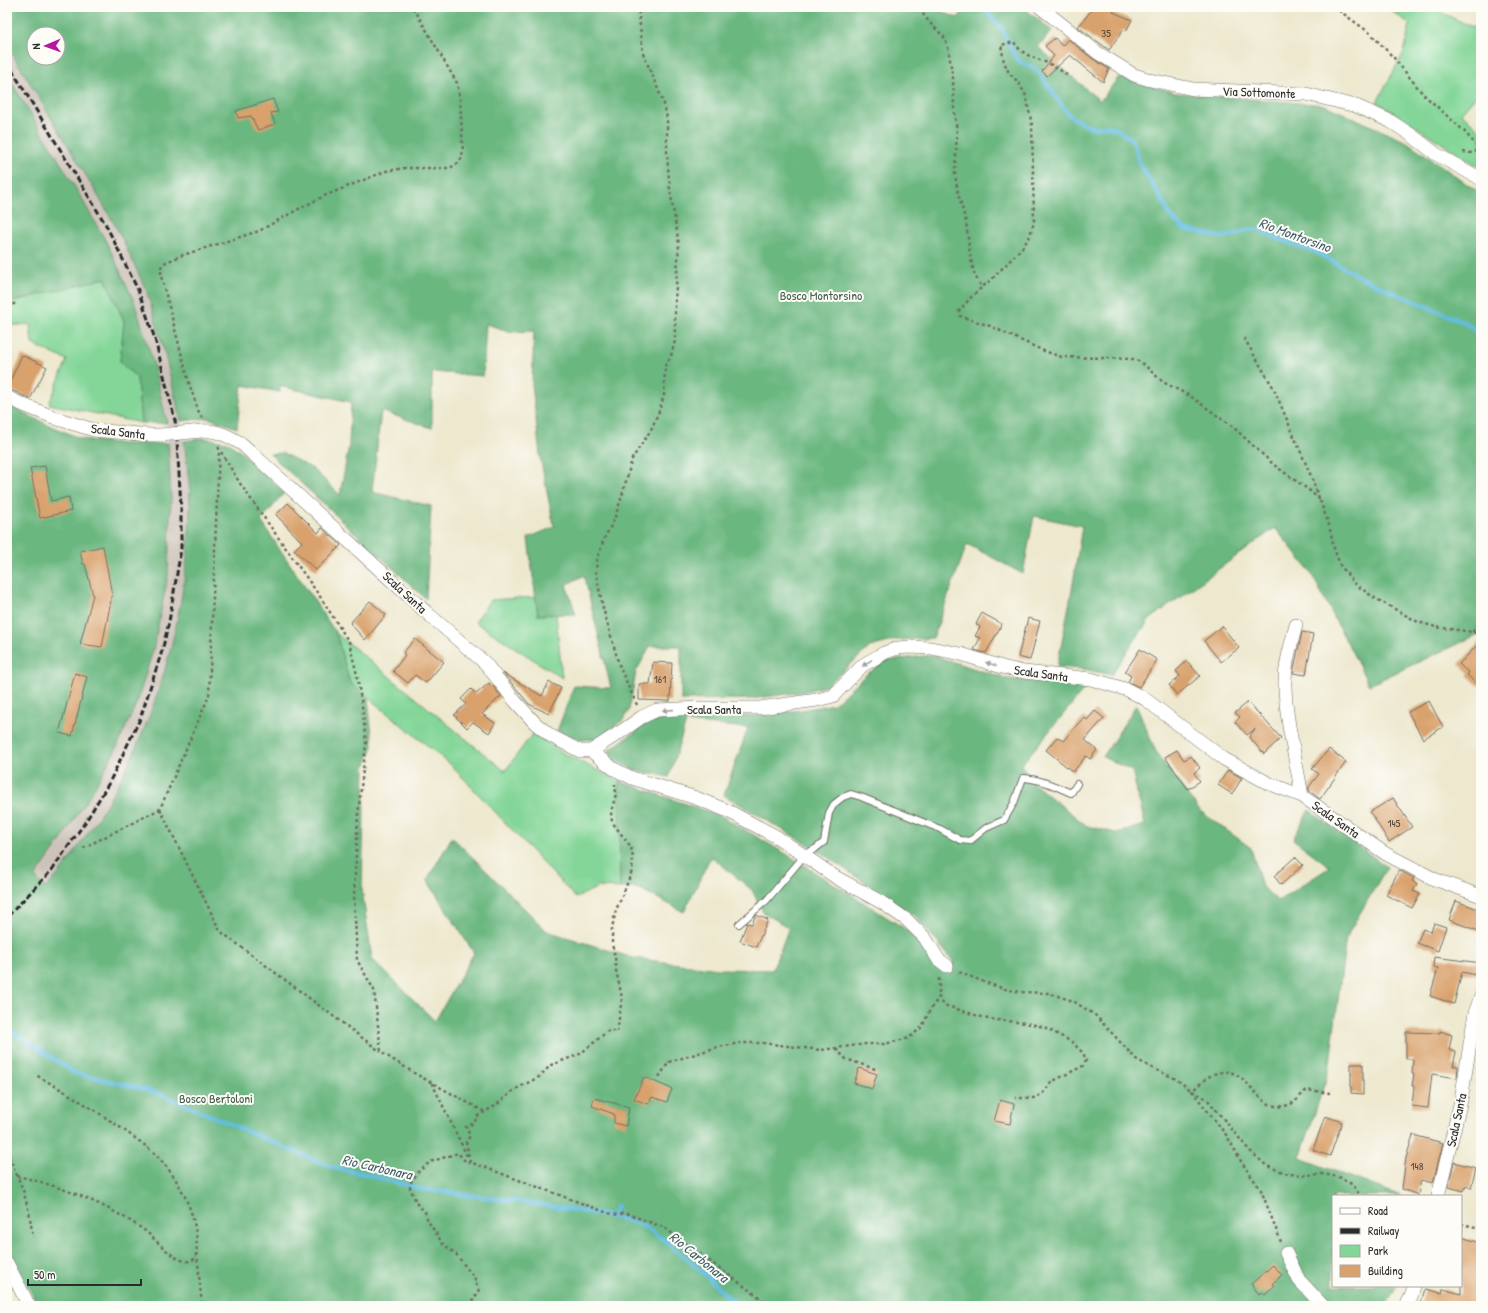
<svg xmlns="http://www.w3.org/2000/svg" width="1488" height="1313" font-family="'Patrick Hand',sans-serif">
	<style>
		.industrial { fill: #ccc2b9 }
		.green { fill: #83d698; stroke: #578062 }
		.forest { fill: #6ab780; stroke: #4a7156; fill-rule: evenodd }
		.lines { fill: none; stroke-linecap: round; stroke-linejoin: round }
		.stream { stroke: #63bde0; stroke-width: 4.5 }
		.building { fill: #d9a16c }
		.lane-casing { stroke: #6f6d64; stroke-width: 8 }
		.street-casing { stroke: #6f6d64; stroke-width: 14 }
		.path { stroke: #6f6d64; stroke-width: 2.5; stroke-dasharray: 3 3; stroke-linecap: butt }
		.lane { stroke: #fff; stroke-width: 6 }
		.street { stroke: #fff; stroke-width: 13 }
		.rail { stroke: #2b2b2b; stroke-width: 3; stroke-dasharray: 6 3; stroke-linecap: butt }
		.street-bridge-casing { stroke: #6f6d64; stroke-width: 14; stroke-linecap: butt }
		.street-bridge { stroke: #fff; stroke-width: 13 }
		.oneway { fill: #a0a0a0 }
		.labels { text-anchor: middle; stroke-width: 4; stroke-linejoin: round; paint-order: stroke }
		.number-label { font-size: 11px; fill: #56483b }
		.street-label { font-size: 13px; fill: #2b2b2b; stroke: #fdfcf7 }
		.park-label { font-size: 13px; fill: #455e4c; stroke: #fdfcf7 }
		.water-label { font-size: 14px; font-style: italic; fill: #3f5e6a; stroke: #fdfcf7 }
	</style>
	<rect width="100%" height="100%" fill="#fdfcf7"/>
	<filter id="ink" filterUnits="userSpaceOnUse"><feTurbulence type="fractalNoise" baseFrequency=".025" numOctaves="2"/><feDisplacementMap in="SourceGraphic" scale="8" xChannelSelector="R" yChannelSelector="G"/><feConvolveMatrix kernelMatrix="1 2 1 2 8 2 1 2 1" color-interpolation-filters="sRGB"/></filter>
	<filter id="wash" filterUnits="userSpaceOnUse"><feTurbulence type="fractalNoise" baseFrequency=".012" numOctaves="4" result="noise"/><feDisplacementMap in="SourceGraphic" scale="16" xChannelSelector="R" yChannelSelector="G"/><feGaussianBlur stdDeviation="0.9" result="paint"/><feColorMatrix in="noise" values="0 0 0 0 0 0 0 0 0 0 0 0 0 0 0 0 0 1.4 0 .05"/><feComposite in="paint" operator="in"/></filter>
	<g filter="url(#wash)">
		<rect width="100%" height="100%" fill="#ede8ce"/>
		<path class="industrial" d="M7 45 93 187 120 234 147 292 164 350 181 421 188 471 190 507 185 567 179 610 168 659 153 707 125 773 96 822 64 867 46 888 34 877 61 840 93 792 117 747 137 702 153 650 168 576 171 497 167 423 153 362 134 301 107 243 72 182 7 75Z"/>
		<path class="green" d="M1386 7H1430L1470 26 1481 28V90L1461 113 1481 131V168L1377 102 1404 52 1410 24Z
			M105 278 124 321 120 362 137 378 141 423 49 404 67 360 32 344 30 324 7 326V303Z
			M536 597 538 615 556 614 562 678 475 622 490 600Z
			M336 633 505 771 533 733 563 753 619 781 620 888 598 887 576 898 450 764 350 683Z"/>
		<path class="forest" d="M7 7H931L957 18 968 7H1023L1052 31 1038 47 1100 101 1119 77 1176 93 1325 105 1407 142 1474 189 1481 192V633L1369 685 1310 571 1275 528 1149 620 1111 675 1084 669 1057 667 1072 590 1082 526 1034 516 1023 574 967 544 933 638 896 640 870 647 826 686 802 692 750 699 681 700V646H650L636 672 629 710 623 720 597 739 581 740 557 731 574 686 611 688 584 575 566 585 576 614 538 615 528 538 554 527 540 456 532 384 534 331 512 332 486 324 483 376 432 372V428L381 411 372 492 431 506 426 599 270 454 283 453 313 469 340 495 349 445 351 402 279 386 280 392 242 385 237 428 208 418 181 421 164 350 147 292 120 234 93 187 7 45ZM34 34H58V58H34Z
			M7 75 72 182 107 243 134 301 153 362 167 423H141L137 378 120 362 124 321 105 278 7 303Z
			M7 404 44 423 82 439 124 444 168 443 171 497 168 576 153 650 137 702 117 747 92 792 61 840 35 877 46 888C60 874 72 856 83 840 152 744 187 625 190 507 190 485 187 463 184 441L203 438 227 442 245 455 284 493 261 521 336 633 350 683 368 698 373 746 365 767 362 890 372 959 435 1021 474 953 427 880 452 837 547 931 633 958 718 969 772 970 789 928 763 912 752 890 711 856 684 912 638 888H620L619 781 723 817 791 857 907 930 939 968 951 974 953 961 916 917 815 849 724 795 748 728 686 722 669 777 635 770 614 760 609 750 646 724 678 715 753 716 802 710 834 704 867 674 887 661 931 655 1008 679 1087 686 1021 765 1034 784 1087 826 1116 833 1145 825 1132 771 1103 757 1136 705 1157 754 1200 811 1251 848 1262 887 1278 901 1330 867 1293 839 1309 810 1387 867 1346 937 1329 1070 1300 1158 1401 1196H1333V1286H1397L1386 1306H38L7 1248Z"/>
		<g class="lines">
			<path class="stream" d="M982 7 1002 29 1018 61 1032 67 1038 72 1068 114 1075 119 1092 128 1109 126 1120 131 1132 140 1135 146 1139 162 1166 207 1169 215 1184 229 1220 237 1237 234 1246 230 1253 229 1259 230 1276 238 1314 251 1360 277 1390 291 1464 322 1481 335
				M7 1028 75 1073 148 1090 160 1094 331 1167 369 1175 421 1189 531 1203 604 1215 626 1220 643 1226 661 1238 698 1268 728 1297 740 1306
				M612 1217 617 1206"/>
		</g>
		<g id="blocks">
			<path class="building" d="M1094 7H1115L1113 12 1132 20 1126 31 1123 30 1109 50 1078 27Z
				M1055 38 1062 46 1068 39 1093 59 1109 69 1103 82 1070 55 1047 76 1042 71 1054 56 1045 46Z
				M273 99 278 112 271 113 275 124 258 130 251 116 238 118 236 111Z
				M22 355 47 367 30 399 7 388Z
				M45 466 51 501 69 497 71 511 40 518 30 468Z
				M288 503 318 533 322 528 341 545 316 570 294 550 302 542 276 515Z
				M103 546 112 595 102 647 80 644 93 595 85 564H83L80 551Z
				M370 601 386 615 365 640 350 623Z
				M982 613 1002 624 986 653 974 650 980 638 975 636 980 627 976 624Z
				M1028 618 1040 621 1030 660 1018 657Z
				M1222 626 1239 648 1221 662 1204 641Z
				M1302 632 1313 634 1306 675 1293 673Z
				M415 639 444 662 426 683 415 675 408 683 393 671 405 655 403 653Z
				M1481 641V688L1467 675 1469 673 1459 664Z
				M1140 649 1157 660 1139 687 1128 682 1131 676 1125 672Z
				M1187 661 1200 676 1177 695 1169 685 1180 676 1176 671Z
				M653 662 672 663 670 701 639 700V684H650Z
				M75 673 87 677 72 736 59 733Z
				M503 673 542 696 549 682 561 688 549 714 529 704Z
				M489 683 491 686 492 685 501 696 482 714 495 723 489 733 473 722 467 728 454 715 466 704 461 699 471 689 476 694Z
				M1429 701 1443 727 1423 739 1408 712Z
				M1248 702 1281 738 1264 754 1249 737 1255 729 1247 735 1235 722 1240 717 1235 713Z
				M1095 711 1104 718 1085 740 1097 750 1090 759 1086 756 1073 772 1046 750 1057 737 1063 741 1084 717 1087 720Z
				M1329 749 1346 762 1320 799 1309 791V787L1319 774 1312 769Z
				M1177 750 1184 760 1191 756 1200 768 1194 773 1200 781 1188 789 1165 757Z
				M1228 770 1242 778 1232 794 1218 785Z
				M1393 798 1412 827 1389 842 1370 812Z
				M1295 857 1303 865 1281 885 1274 876Z
				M1399 870 1414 878 1412 881 1417 884 1413 891 1420 894 1412 908 1386 895Z
				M1456 901 1481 910V932L1449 920Z
				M756 915 768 920 756 947 740 941 747 923 752 924Z
				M1434 923 1446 927 1438 951 1417 943 1423 929 1431 932Z
				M1434 957 1481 963V976L1462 972 1454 1004 1430 996 1438 968 1433 967Z
				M1440 1031 1452 1035 1449 1050 1456 1052 1453 1066H1458L1457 1078 1432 1074 1428 1108 1412 1106 1414 1086H1412L1414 1074H1412L1413 1059H1406V1032L1440 1033Z
				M1351 1064H1363V1094L1351 1093Z
				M859 1068 877 1074 872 1089 854 1083Z
				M644 1077 672 1089 667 1102 652 1097 648 1104 634 1099Z
				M594 1098 629 1107 626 1126 614 1123V1114L592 1106Z
				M1000 1100 1014 1104 1010 1124 994 1121Z
				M1325 1116 1342 1122 1330 1156 1313 1150Z
				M1413 1135 1443 1143 1433 1183 1421 1180 1418 1195 1402 1189 1406 1158Z
				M1454 1162 1476 1168 1471 1188 1466 1186 1464 1191 1448 1187Z
				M1461 1237 1481 1243V1306H1420L1425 1289 1442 1293 1443 1289 1461 1294Z
				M1273 1265 1282 1275 1273 1283 1275 1286 1265 1295 1262 1292 1259 1294 1251 1284Z"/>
		</g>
	</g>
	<g filter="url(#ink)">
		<use href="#blocks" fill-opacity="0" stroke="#6f6d64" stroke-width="1"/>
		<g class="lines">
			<g class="lane-casing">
				<path id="lane" d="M739 924 766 901 799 862 803 855 815 849 824 842 829 813 834 804 843 797 851 794 861 797 940 829 960 840 970 841 986 828 1004 820 1014 803 1023 778C1040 779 1055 786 1071 793L1077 784"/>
			</g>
			<g class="street-casing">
				<path id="street" d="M1040 7 1098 53 1134 75 1150 80 1193 89 1306 94 1356 106 1390 121 1410 134 1436 154 1481 179
					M7 397 21 404 58 419 94 430 150 435H161
					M202 431C216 429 230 437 242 444L426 612 485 663 515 701 535 723 551 736 580 751H591L622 731 642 717 657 710 700 708H760L817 700 833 696 863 665 884 653 898 648 909 647 931 648 961 654 1002 667 1024 672 1091 679 1128 690 1145 699 1224 759 1268 783 1302 796 1386 854 1434 879 1481 896
					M1296 625C1291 645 1284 666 1285 686 1286 723 1296 759 1302 796
					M591 751 614 769 632 778 696 798 728 811 777 837 837 878 881 902 907 920 925 938 938 959 947 966
					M1438 1196 1461 1100 1475 1013 1481 996
					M1286 1253 1299 1280 1323 1306
					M7 1263 29 1306
					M1406 1306 1411 1297 1414 1286"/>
			</g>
			<path class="path" d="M1334 7 1370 33 1394 58 1423 94 1464 131 1481 151
				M919 9 930 23 944 37 948 47 953 79 954 108 957 132 955 174 958 193 966 222 970 255 975 276 982 287
				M1067 75C1060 70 1053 65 1045 62 1032 57 1021 54 1014 42L1001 45 1004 62 1009 73 1019 83 1026 96 1032 125 1034 222 1029 238 1021 249 993 278 973 295 959 311 960 316 990 326 1044 351 1062 357 1106 358 1133 359 1141 362 1163 382 1190 396 1232 426 1274 465 1309 490 1320 500
				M1463 152 1470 153 1480 150
				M7 307 16 303
				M1244 338 1273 387 1311 476 1329 525 1334 548 1340 565 1354 583 1373 597 1418 622 1436 627 1473 632 1481 636
				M202 418 198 410 189 383 161 276V267L166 262 183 255 259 231 295 211 324 196 386 171 405 168H450L460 162 463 152 460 98 457 83 413 7
				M1477 439 1481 443
				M218 447 241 485 321 598 349 642 356 671 362 705 366 743 358 815 354 895 357 960 374 990 381 1052 414 1073 485 1112
				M1481 473 1478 482 1481 484
				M1473 632 1475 627 1481 620
				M637 705 620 668 603 608 596 573 597 559 604 539 614 520 622 496 632 459 651 430 659 411 664 395 665 366 671 356 675 341V301L679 244 670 190 667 155V118L664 104 643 53 638 7
				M160 809 220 931 381 1052
				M83 848 160 809 209 696 219 450
				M959 972 984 982 1005 989 1021 992 1049 993 1073 1001 1095 1015 1136 1059 1152 1068 1176 1079 1192 1091 1207 1099 1249 1150 1267 1166 1288 1174 1304 1175 1322 1174 1339 1177 1353 1185 1360 1196
				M939 978V997L944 1005 988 1019 1026 1023 1044 1027 1072 1042 1083 1053 1086 1060 1083 1066 1051 1082 1045 1091 1036 1098H1015
				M836 1049 846 1059 878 1070
				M659 1077 669 1062 718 1047 740 1043H763L821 1050 866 1044H884L909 1038 922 1027 929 1012 939 997
				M432 1083 468 1158
				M7 1151 23 1190 29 1212 33 1237
				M470 1162 466 1142 470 1136 466 1127 475 1122 476 1117 495 1106 514 1090 539 1077 551 1065 580 1054 609 1030 617 1032 622 998 616 970 615 957 612 944V928L616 910 625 889 632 871 633 858 631 847 612 822 611 812 616 794 615 784
				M17 1176C61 1186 107 1204 144 1230 155 1238 172 1260 186 1261 188 1262 192 1260 195 1259 198 1248 197 1235 194 1223 189 1200 176 1177 160 1159 150 1148 136 1139 124 1130 95 1110 66 1092 36 1075
				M1461 1224 1481 1228
				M1281 1242 1261 1190 1242 1163 1227 1136 1192 1091C1199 1085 1207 1077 1214 1074 1250 1060 1254 1116 1288 1105 1296 1103 1300 1095 1307 1090L1330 1093
				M197 1253 202 1306
				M478 1306 473 1299 479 1292 475 1279 456 1254 443 1244 428 1221 425 1212 417 1204 410 1188 411 1182 418 1172 430 1162 458 1153 466 1162H470L608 1213 618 1215 625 1213 663 1227 763 1300 774 1306"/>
			<use href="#lane" class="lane"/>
			<use href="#street" class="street"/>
			<path class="rail" d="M7 62 106 225 138 290 155 339 176 425 181 506V549L169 622 162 651 140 719 109 783 86 821 51 871 7 917"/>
			<g class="street-bridge-casing">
				<path id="street-bridge" d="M161 435 202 431"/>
			</g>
			<use href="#street-bridge" class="street-bridge"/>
		</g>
		<defs><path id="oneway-solid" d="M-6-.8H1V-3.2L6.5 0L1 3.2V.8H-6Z"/></defs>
		<g class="oneway">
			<use href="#oneway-solid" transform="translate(867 663) rotate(145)"/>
			<use href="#oneway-solid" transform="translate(991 664) rotate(-163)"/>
			<use href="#oneway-solid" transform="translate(668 710) rotate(176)"/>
		</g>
	</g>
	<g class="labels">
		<g class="number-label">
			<text x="1106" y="37">35</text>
			<text x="660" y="683">161</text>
			<text x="1394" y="827">145</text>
			<text x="1417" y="1170">148</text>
		</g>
		<g class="street-label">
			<text transform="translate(1259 92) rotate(2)" y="5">Via Sottomonte</text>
			<text transform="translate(118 431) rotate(7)" y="5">Scala Santa</text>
			<text transform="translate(405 592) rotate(43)" y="5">Scala Santa</text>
			<text transform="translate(1041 673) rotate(8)" y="5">Scala Santa</text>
			<text x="714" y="714">Scala Santa</text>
			<text transform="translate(1336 819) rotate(35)" y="5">Scala Santa</text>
			<text transform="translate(1456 1120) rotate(-78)" y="5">Scala Santa</text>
		</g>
		<g class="park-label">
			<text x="821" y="300">Bosco Montorsino</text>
			<text x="216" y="1103">Bosco Bertoloni</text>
		</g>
		<g class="water-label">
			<text transform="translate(1295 235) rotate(20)" y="5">Rio Montorsino</text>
			<text transform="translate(377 1167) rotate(13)" y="5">Rio Carbonara</text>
			<text transform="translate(699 1257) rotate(39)" y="5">Rio Carbonara</text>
		</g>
	</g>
	<rect width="1488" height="1313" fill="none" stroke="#fdfcf7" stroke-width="24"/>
	<rect x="1332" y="1195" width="130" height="92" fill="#fdfcf7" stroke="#a9a8a5"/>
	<rect x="1340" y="1208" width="20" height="6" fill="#ffffff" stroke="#a9a8a5"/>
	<text x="1368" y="1215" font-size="12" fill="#2b2b2b">Road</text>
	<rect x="1340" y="1228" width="20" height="6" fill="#2b2b2b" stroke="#a9a8a5"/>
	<text x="1368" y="1235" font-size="12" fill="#2b2b2b">Railway</text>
	<rect x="1340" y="1245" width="20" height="12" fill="#83d698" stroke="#a9a8a5"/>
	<text x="1368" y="1255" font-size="12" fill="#2b2b2b">Park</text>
	<rect x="1340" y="1265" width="20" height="12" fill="#d9a16c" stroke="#a9a8a5"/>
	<text x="1368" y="1275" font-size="12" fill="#2b2b2b">Building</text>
	<g transform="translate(46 46) rotate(268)"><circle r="19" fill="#fdfcf7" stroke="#a9a8a5"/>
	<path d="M0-3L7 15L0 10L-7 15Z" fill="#b5179e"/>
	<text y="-6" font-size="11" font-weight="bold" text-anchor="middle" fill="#2b2b2b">N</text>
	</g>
	<path d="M28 1279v6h113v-6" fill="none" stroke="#2b2b2b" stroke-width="2"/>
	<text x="34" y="1279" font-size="12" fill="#2b2b2b" stroke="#fdfcf7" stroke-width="3" paint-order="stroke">50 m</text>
</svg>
